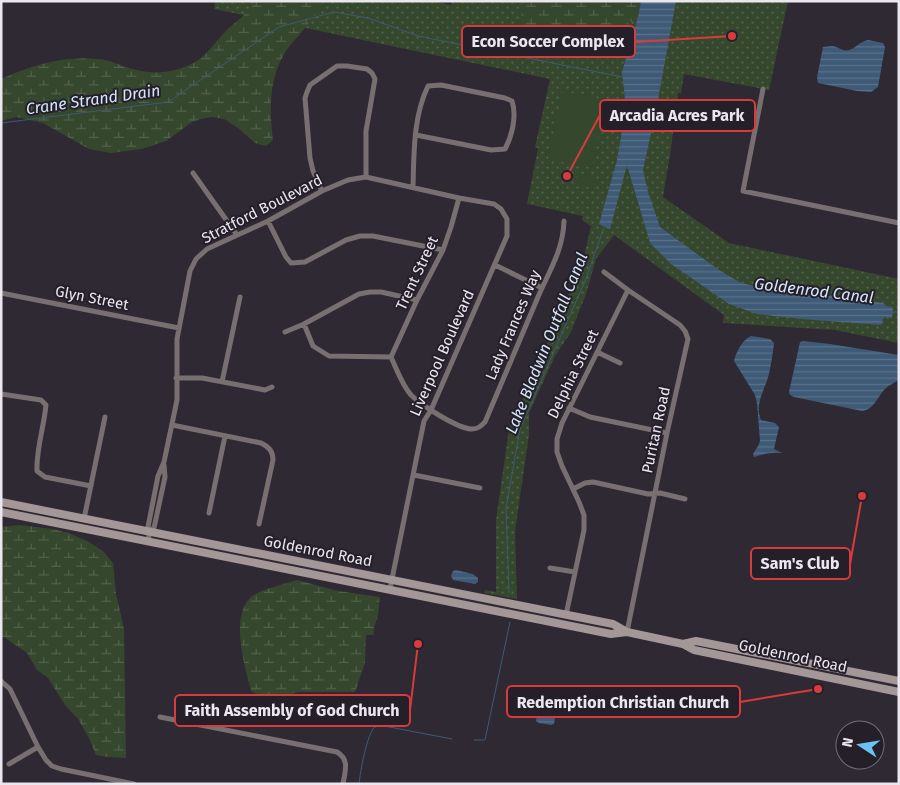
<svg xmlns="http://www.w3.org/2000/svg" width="900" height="785" font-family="'Fira Sans',sans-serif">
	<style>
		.grass { fill: url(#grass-dots) }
		.wetland { fill: url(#wetland-marsh) }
		.pitch { fill: #35472d }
		.water { fill: url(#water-rules) }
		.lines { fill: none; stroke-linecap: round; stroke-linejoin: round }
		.stream { stroke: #3e5a76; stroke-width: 1 }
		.minor { stroke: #787070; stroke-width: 5 }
		.secondary { stroke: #a49797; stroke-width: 8 }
		.labels { text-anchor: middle; stroke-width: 4; stroke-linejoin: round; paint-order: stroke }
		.street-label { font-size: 15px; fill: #ebe7ee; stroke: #251f2a }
		.water-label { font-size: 16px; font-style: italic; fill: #d4e7fb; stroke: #251f2a }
		.leader { fill: none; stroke: #d83b3c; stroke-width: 2 }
		.callout-dot { fill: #d83b3c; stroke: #251f2a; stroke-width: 2 }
		.callout { fill: #251f2a; stroke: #d83b3c; stroke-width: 2 }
		.callout-label { font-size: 16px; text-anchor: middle; font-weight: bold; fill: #ebe7ee }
	</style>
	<defs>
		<pattern id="grass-dots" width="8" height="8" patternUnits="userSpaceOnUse" patternTransform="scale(1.25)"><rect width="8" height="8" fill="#35472d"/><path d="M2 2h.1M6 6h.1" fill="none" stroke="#52624c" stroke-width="1.8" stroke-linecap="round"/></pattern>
		<pattern id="wetland-marsh" width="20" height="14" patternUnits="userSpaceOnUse" patternTransform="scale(1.25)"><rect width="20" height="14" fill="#35472d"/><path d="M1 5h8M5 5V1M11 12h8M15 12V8" fill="none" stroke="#52624c"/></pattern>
		<pattern id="water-rules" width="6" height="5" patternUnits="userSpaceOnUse" patternTransform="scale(1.25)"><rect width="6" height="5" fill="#3e5a76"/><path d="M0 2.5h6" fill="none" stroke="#5a728a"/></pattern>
	</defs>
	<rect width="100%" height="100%" fill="#2f2934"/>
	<path class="grass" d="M215 1H433L451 5 452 1H788L769 90 684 74 681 93H678L670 155 663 197 729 243 899 279V343L835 330 723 323 724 315 614 235 596 259 586 294 571 332 555 356 529 413V435L515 531 517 599 484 593 485 590 496 592V520L509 429 582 265 591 226 582 220 583 216 527 204 538 148 535 147 550 79 214 9Z"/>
	<path class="wetland" d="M255 1H323C318 10 313 19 306 27 300 35 292 42 286 51 269 77 269 110 273 140L266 146 255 143 238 128 224 119 211 117 201 119 192 122 166 141 142 149 111 153 89 149 43 123 16 117 1 121V79C33 64 70 54 105 60 111 61 117 64 123 66 145 74 166 75 187 66 205 59 213 44 226 31 236 21 248 14 255 1Z
		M523 1H641L638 17 592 48 524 34 520 25Z
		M19 525 53 529 69 533 89 542 103 551 113 563 116 594 124 629 126 758 107 757 96 755 89 738 78 719 65 705 48 678 37 670 27 653 4 637H1V527Z
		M297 580 338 591 380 597C379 603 379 609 378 615 377 622 372 628 374 635H366L365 663 355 692H298L278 698 260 696 251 691C245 666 230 619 250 598 257 590 286 584 297 580Z"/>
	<path class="pitch" d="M562 91 606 100 592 168 548 159Z
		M578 174 595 178 593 188 576 184Z"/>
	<path class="water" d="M641 1H676L657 105 643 170 648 192 660 227 719 270 741 283 777 291 841 297 883 303 886 306 893 307 892 318 885 317 883 319 881 325 802 319 757 314 729 304 671 264 650 243 627 165 610 229 599 224 617 160 626 109 622 72 638 17Z
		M868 40 883 43 885 47 878 87 871 92 857 91 818 83 817 77 823 47C826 47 829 46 832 46 838 46 842 52 849 50 856 48 859 42 868 40Z
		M751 336 770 339 774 343C773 353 771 364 769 374 765 390 754 404 761 420L775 423 779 427 774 449 782 453C772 452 763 454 754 457L753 454 758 446 760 441 757 403 755 395 734 361C736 352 743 339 751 336Z
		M803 341 830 344 899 355V380C894 383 889 385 885 389 877 397 874 410 862 411L794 397 790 395 789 392 800 342Z
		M456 570 473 574 478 578V582L475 584 453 580 451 576 453 571Z
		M542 694 556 697 558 701 554 724 551 725 539 723 536 721 539 698Z"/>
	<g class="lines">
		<path class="stream" d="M1 123 168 102 279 27 334 12 368 18 418 36 622 77
			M893 312H899
			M509 593 506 508 520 429 585 281 604 227
			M474 740H485L510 622
			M359 784C360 773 367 733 375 727 376 726 377 726 379 725L452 739"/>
		<path class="minor" d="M763 89 743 191 899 223
			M193 173 237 235
			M413 187C414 154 413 117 428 86L441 85 505 98 512 101C517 116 512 136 505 149L491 150 416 135
			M322 191 313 171 310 158 305 98 307 92 310 85 337 66H347L367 69 372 73 375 79 366 131V177
			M268 221 286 257 291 263 305 262 346 240 360 236H373L443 250
			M495 265 542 288
			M604 272 628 290 680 325 685 331 688 339 667 433 627 632
			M1 293 179 328
			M304 324 313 346 329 356 391 357C397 370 402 385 411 395 421 405 458 429 472 429 478 429 481 426 485 422 503 380 520 339 538 297 549 271 563 251 564 221
			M285 332 304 324 359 294 370 292H381L417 300
			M597 352 620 363
			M391 357 417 300 443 250 451 227 459 198
			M176 378H202L265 390 272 387
			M222 382 240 297
			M1 394 41 400 46 405C44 427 36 449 37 471L45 477 91 486
			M569 408 590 417 667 433
			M172 425 261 443C269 447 273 451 273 460L259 524
			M414 475 480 488
			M573 489 585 483 593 482 648 494 660 493 685 499
			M209 513 225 436
			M84 519 105 417
			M150 530 154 528 165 477 164 465
			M148 541 150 530 148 527 158 476 164 462 177 400V339L190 271 196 259 207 249 268 221 322 191 348 180 366 177 459 198 494 204 501 209 507 219V236L431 410 424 421 390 589
			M550 568 575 572
			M566 615 584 530V515L579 502 562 466 557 452V439L562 423 628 290
			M1 681 10 689 38 747 46 760 52 766 61 769 134 784
			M160 717 337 752C350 760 345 771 343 784
			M9 764 38 747"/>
		<path class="secondary" d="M1 502 613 624 627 632 683 644 694 650 899 692
			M1 512 611 634 627 632
			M683 644 696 641 899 681"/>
	</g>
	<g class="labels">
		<g class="street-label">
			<text transform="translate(262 209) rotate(-27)" y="5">Stratford Boulevard</text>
			<text transform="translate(417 273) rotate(-65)" y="5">Trent Street</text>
			<text transform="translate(92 298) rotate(11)" y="5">Glyn Street</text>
			<text transform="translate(513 325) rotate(-67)" y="5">Lady Frances Way</text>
			<text transform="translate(442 353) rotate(-66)" y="5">Liverpool Boulevard</text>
			<text transform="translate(573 374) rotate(-64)" y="5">Delphia Street</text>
			<text transform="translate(656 430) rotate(-78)" y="5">Puritan Road</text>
			<text transform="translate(318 551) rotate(11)" y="5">Goldenrod Road</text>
			<text transform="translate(793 656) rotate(12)" y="5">Goldenrod Road</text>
		</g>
		<g class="water-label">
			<text transform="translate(93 99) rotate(-8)" y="6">Crane Strand Drain</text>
			<text transform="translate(814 290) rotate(7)" y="6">Goldenrod Canal</text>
			<text transform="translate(546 343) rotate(-68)" y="6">Lake Bladwin Outfall Canal</text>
		</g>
	</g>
	<path class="leader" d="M732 36L635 42M567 176L600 115M862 496L850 564M818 689L740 702M418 644L410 710"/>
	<g class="callout-dot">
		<circle cx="732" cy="36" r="5"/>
		<circle cx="567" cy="176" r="5"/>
		<circle cx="862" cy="496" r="5"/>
		<circle cx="818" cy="689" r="5"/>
		<circle cx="418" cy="644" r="5"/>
	</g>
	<g class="callout">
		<rect x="462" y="26" width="173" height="31" rx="5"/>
		<rect x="600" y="100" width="155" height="31" rx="5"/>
		<rect x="751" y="548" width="99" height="31" rx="5"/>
		<rect x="507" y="686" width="233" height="31" rx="5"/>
		<rect x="175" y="695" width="235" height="31" rx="5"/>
	</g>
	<g class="callout-label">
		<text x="548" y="47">Econ Soccer Complex</text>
		<text x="677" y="121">Arcadia Acres Park</text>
		<text x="800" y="569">Sam's Club</text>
		<text x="623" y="708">Redemption Christian Church</text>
		<text x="292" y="716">Faith Assembly of God Church</text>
	</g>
	<rect width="900" height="785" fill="none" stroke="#ebe7ee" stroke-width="5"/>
	<g transform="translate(860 745) rotate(282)"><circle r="24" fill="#251f2a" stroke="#746f78"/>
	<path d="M0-4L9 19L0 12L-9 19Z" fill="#6bc3f2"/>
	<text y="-8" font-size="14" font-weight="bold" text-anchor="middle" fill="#ebe7ee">N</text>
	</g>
</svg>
